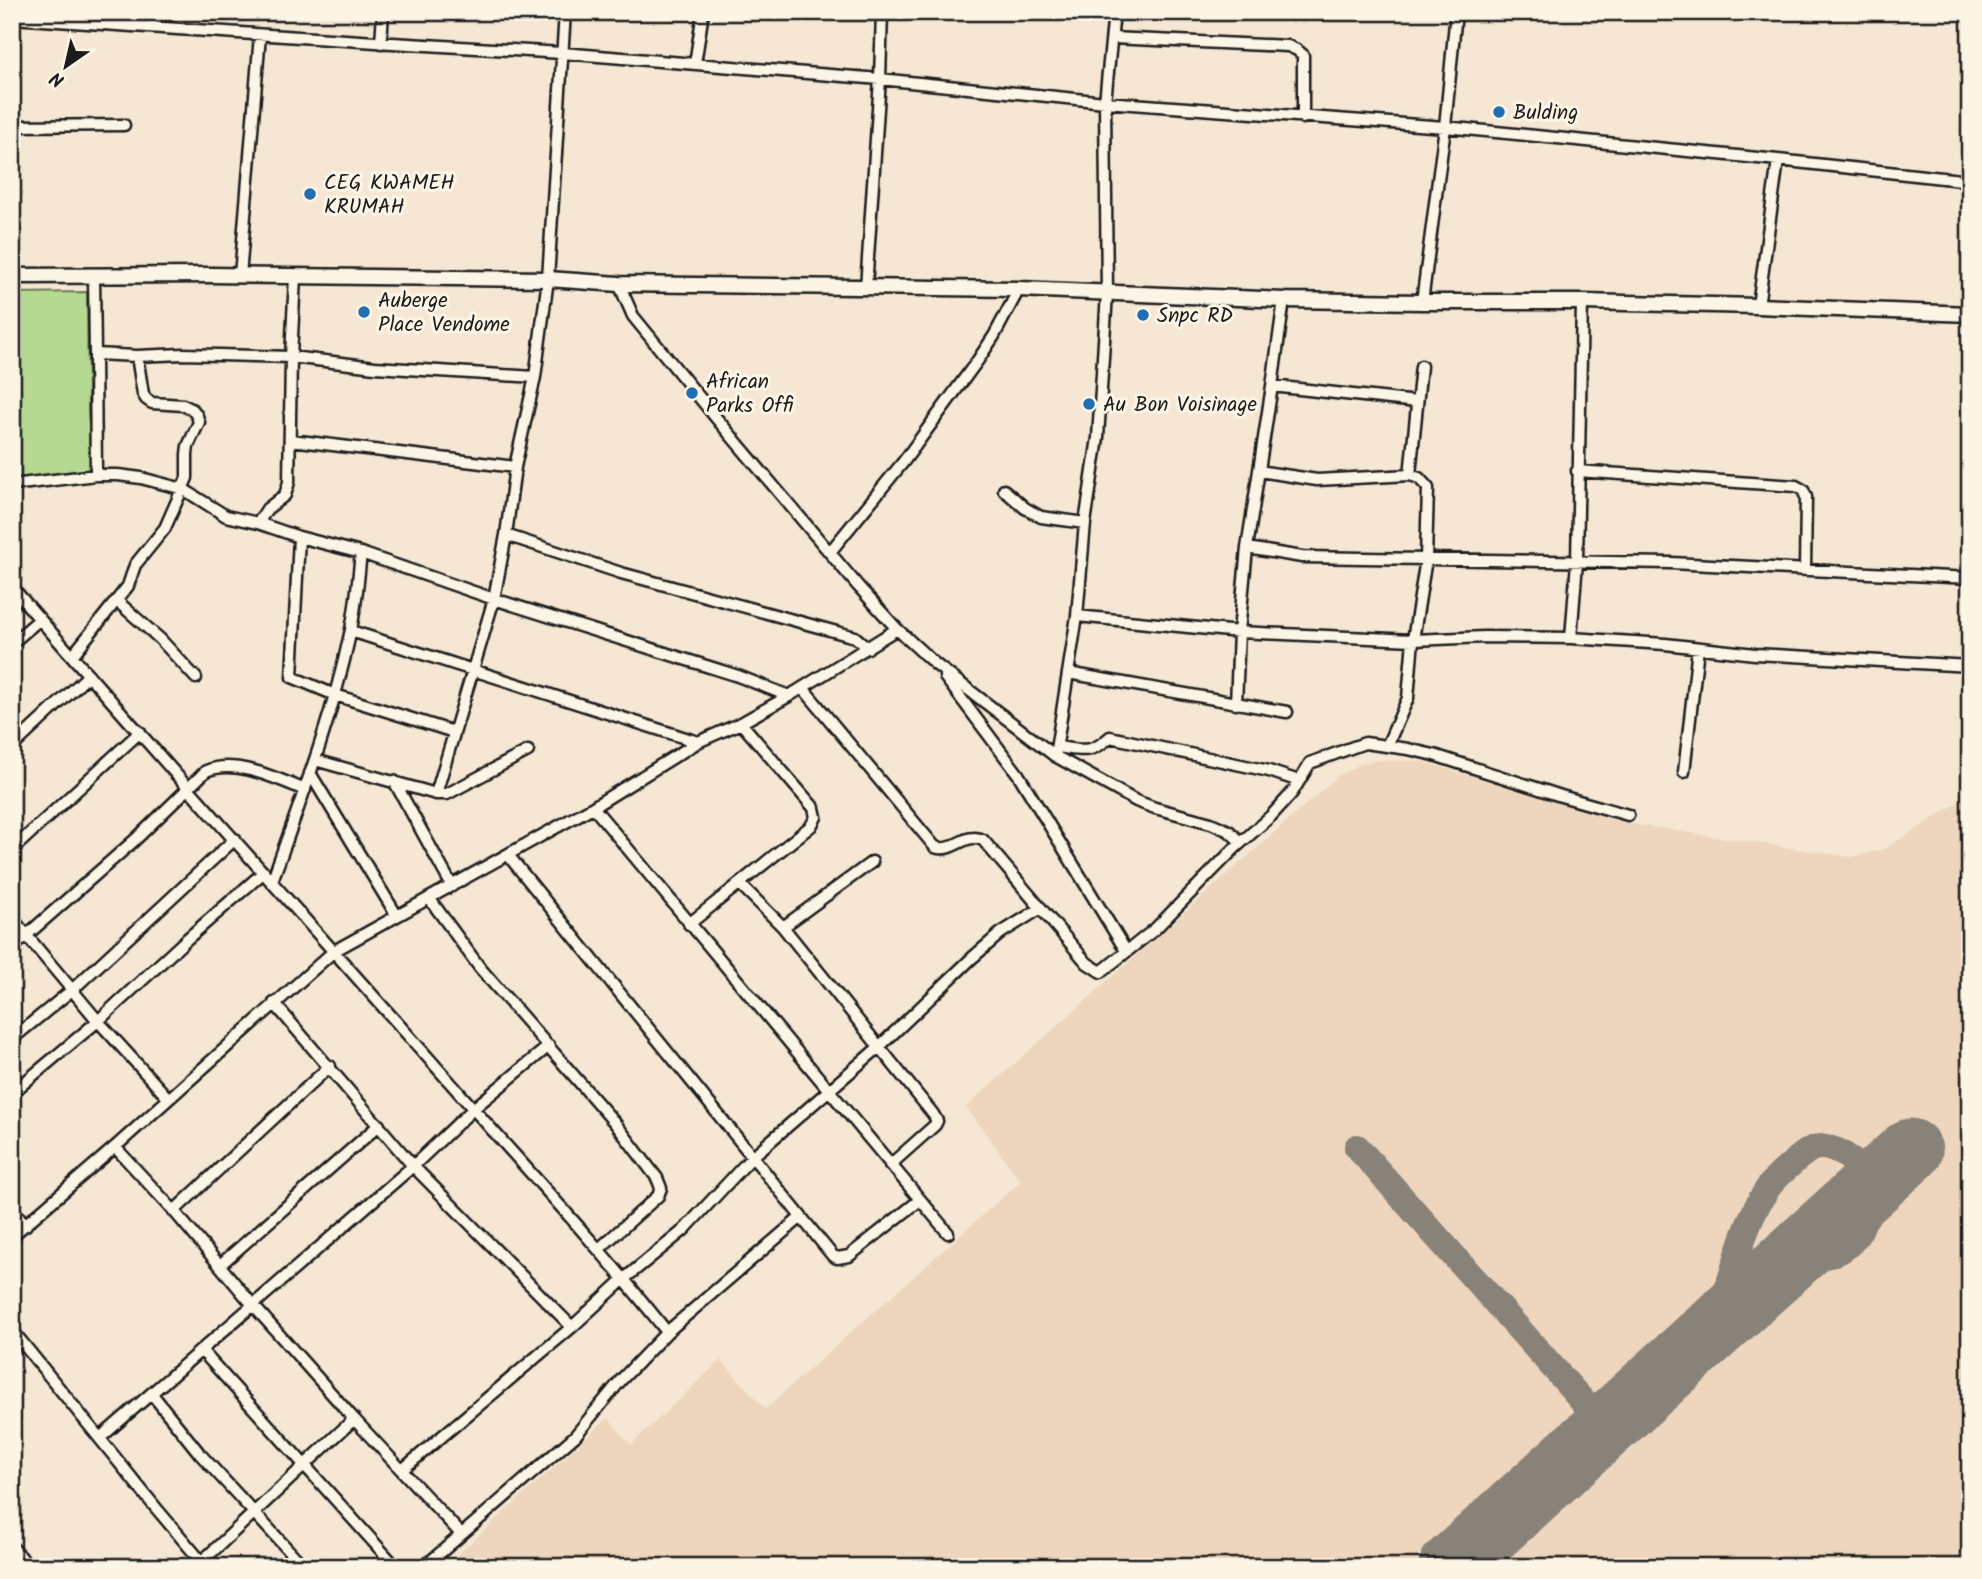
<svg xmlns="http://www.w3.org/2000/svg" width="1982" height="1579" font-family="Kalam,sans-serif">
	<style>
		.built { fill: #edd6bd }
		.green { fill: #b5d892; stroke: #687a57; stroke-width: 2 }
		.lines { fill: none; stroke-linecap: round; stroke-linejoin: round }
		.taxiway { stroke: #888278; stroke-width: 26 }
		.runway { stroke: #888278; stroke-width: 65 }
		.minor-casing { stroke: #1c1c1c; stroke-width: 15 }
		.highway-casing { stroke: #1c1c1c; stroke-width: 19 }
		.minor { stroke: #fcf5e5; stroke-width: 10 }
		.highway { stroke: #fcf5e5; stroke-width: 14 }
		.poi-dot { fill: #1f6fb2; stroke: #fcf5e5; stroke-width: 2.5 }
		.labels { text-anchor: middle; stroke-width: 6; stroke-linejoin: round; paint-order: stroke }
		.poi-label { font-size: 21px; fill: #1c1c1c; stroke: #fcf5e5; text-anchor: start }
	</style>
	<rect width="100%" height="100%" fill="#f5e7d3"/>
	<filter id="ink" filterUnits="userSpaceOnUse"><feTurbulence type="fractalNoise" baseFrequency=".0143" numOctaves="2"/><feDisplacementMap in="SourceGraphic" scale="14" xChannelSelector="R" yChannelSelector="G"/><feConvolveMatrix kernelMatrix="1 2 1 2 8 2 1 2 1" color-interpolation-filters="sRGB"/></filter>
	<g filter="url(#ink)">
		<path class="built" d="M1382 760 1420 761 1632 824 1851 857 1885 849 1970 795V1567H444L608 1418 631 1445 721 1360 765 1409 1021 1181 966 1107 1338 776 1362 763Z"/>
		<path class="green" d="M87 292 88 413 92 464 85 472 12 479V293Z"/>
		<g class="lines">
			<path class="taxiway" d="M1357 1147 1606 1427
				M1708 1335C1733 1290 1737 1234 1766 1191 1773 1179 1785 1170 1795 1161 1806 1152 1814 1144 1828 1148 1873 1157 1879 1221 1846 1247 1831 1259 1809 1258 1790 1261"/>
			<path class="runway" d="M1451 1567 1910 1151"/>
			<g class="minor-casing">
				<path id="minor" d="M12 18 376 42 562 53 880 79 1105 102 1445 127 1778 160 1970 181
					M151 27V12
					M1112 38 1288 46 1297 50 1303 55V118
					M381 43 383 12
					M695 64 703 12
					M12 126 124 125
					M94 276 95 354 137 356 183 354 291 357 375 367 535 377
					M240 276 260 35
					M619 284 633 316 717 419 858 586 897 629 935 664 1055 756 1136 801 1155 808 1211 823 1229 831 1241 842
					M866 288 880 79 882 12
					M1422 302 1445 127 1456 12
					M1758 306 1778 160
					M95 354 96 475
					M1272 386 1417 402
					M291 440 515 467
					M1259 471 1317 480 1410 475 1419 478 1428 488 1426 559 1413 640 1408 698 1387 746
					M1577 471 1796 486 1803 490 1806 497 1805 570
					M1410 475 1421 366
					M12 485 96 475H118L141 478 183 489 226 516 258 523 299 537 361 553 494 599 738 676 789 696
					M1004 490 1025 508 1041 517 1085 523
					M258 523 267 509 285 495 289 482 291 357 295 277
					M506 535 515 467 535 377 548 279 565 12
					M299 537 292 677 335 695 454 732
					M1247 548 1302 557 1671 563 1970 578
					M830 552 904 461 978 360 994 336 1019 289
					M12 587C160 759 312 926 462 1096 531 1174 602 1250 667 1332
					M117 601 160 639 196 678
					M1077 616 1239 632 1413 640 1485 637 1571 638 1665 644 1755 654 1970 666
					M351 631 698 742
					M1571 638 1577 562 1582 302
					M12 643 40 619
					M72 656 128 586 135 565 165 528 187 478V454L188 446 199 422 197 416 193 410 183 405 152 403 146 399 143 394 137 356
					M1068 673 1287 712
					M945 677 1018 774 1126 951
					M803 688 935 847C953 854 965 831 983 840L1087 963 1101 972 1155 929 1235 848 1272 815 1292 793 1310 763 1356 746 1365 743 1408 749 1434 755 1561 796 1628 815
					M1236 704 1239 632 1247 548 1272 386 1284 300
					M12 747 89 675
					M1057 747C1082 750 1090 755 1110 737L1269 771 1299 781
					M1055 756 1077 616 1085 523 1098 438 1107 293 1105 102 1114 12
					M315 760 436 794H447L528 751
					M1684 772 1698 648
					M310 773 397 916
					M394 781 452 886
					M436 794 494 599 506 535 621 573 855 637 868 648
					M593 807 948 1233
					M12 850 140 732
					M508 855 832 1255 837 1258 849 1256 920 1200
					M272 881C301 800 332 719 350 634 356 608 358 580 361 553
					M740 884 783 927 933 1114 937 1121 935 1125 890 1165
					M429 898 480 968 615 1123 657 1178 661 1188 658 1196 599 1249
					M12 918 98 1021 168 1098
					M689 924 811 826 816 817 814 808 741 723
					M783 927 872 862
					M12 948 136 839 206 771C234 758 278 779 305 790
					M274 1003 413 1166 572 1327
					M12 1039 72 990 235 839
					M12 1093 98 1021 187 939 264 872
					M115 1147 174 1211 252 1304 354 1419 461 1534
					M12 1209 26 1225
					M174 1211 330 1066
					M12 1236 115 1147 334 951 593 807 698 742 741 723 789 696 897 629
					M220 1265 379 1125
					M12 1330 156 1508 206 1567
					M201 1350 396 1567
					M152 1394 200 1454 304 1567
					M100 1438 413 1166 473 1109 549 1046
					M402 1470 572 1327 624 1279 684 1230 752 1157 879 1047 972 958 1001 933 1041 908
					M12 1547 30 1567
					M196 1567 354 1419
					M424 1567 575 1436 621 1380 667 1332 800 1218"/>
			</g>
			<g class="highway-casing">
				<path id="highway" d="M12 276 211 275 548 279 619 284 1019 289 1284 300 1422 302H1582L1758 306 1970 314"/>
			</g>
			<use href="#minor" class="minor"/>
			<use href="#highway" class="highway"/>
		</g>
	</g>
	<g class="poi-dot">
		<circle cx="1499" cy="112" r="7"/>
		<circle cx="310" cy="194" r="7"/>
		<circle cx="364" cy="312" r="7"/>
		<circle cx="1143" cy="315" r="7"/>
		<circle cx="692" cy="393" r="7"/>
		<circle cx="1089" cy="404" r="7"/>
	</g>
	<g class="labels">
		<g class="poi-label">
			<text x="1513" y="119">Bulding</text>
			<text x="324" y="189">CEG KWAMEH<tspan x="324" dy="24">KRUMAH</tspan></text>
			<text x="378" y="307">Auberge<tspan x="378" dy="24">Place Vendome</tspan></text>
			<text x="1157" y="322">Snpc RD</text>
			<text x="706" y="388">African<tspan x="706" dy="24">Parks Offi</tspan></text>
			<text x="1103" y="411">Au Bon Voisinage</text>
		</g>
	</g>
	<rect width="1982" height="1579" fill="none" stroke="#fcf5e5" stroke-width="42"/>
	<rect x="21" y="21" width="1940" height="1537" fill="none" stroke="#1c1c1c" stroke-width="2.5" filter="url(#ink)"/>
	<g transform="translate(66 66) rotate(214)" stroke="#fcf5e5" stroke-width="5" paint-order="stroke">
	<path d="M0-5L12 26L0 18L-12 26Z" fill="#1c1c1c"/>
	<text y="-10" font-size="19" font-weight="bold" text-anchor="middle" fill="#1c1c1c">N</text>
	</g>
</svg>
